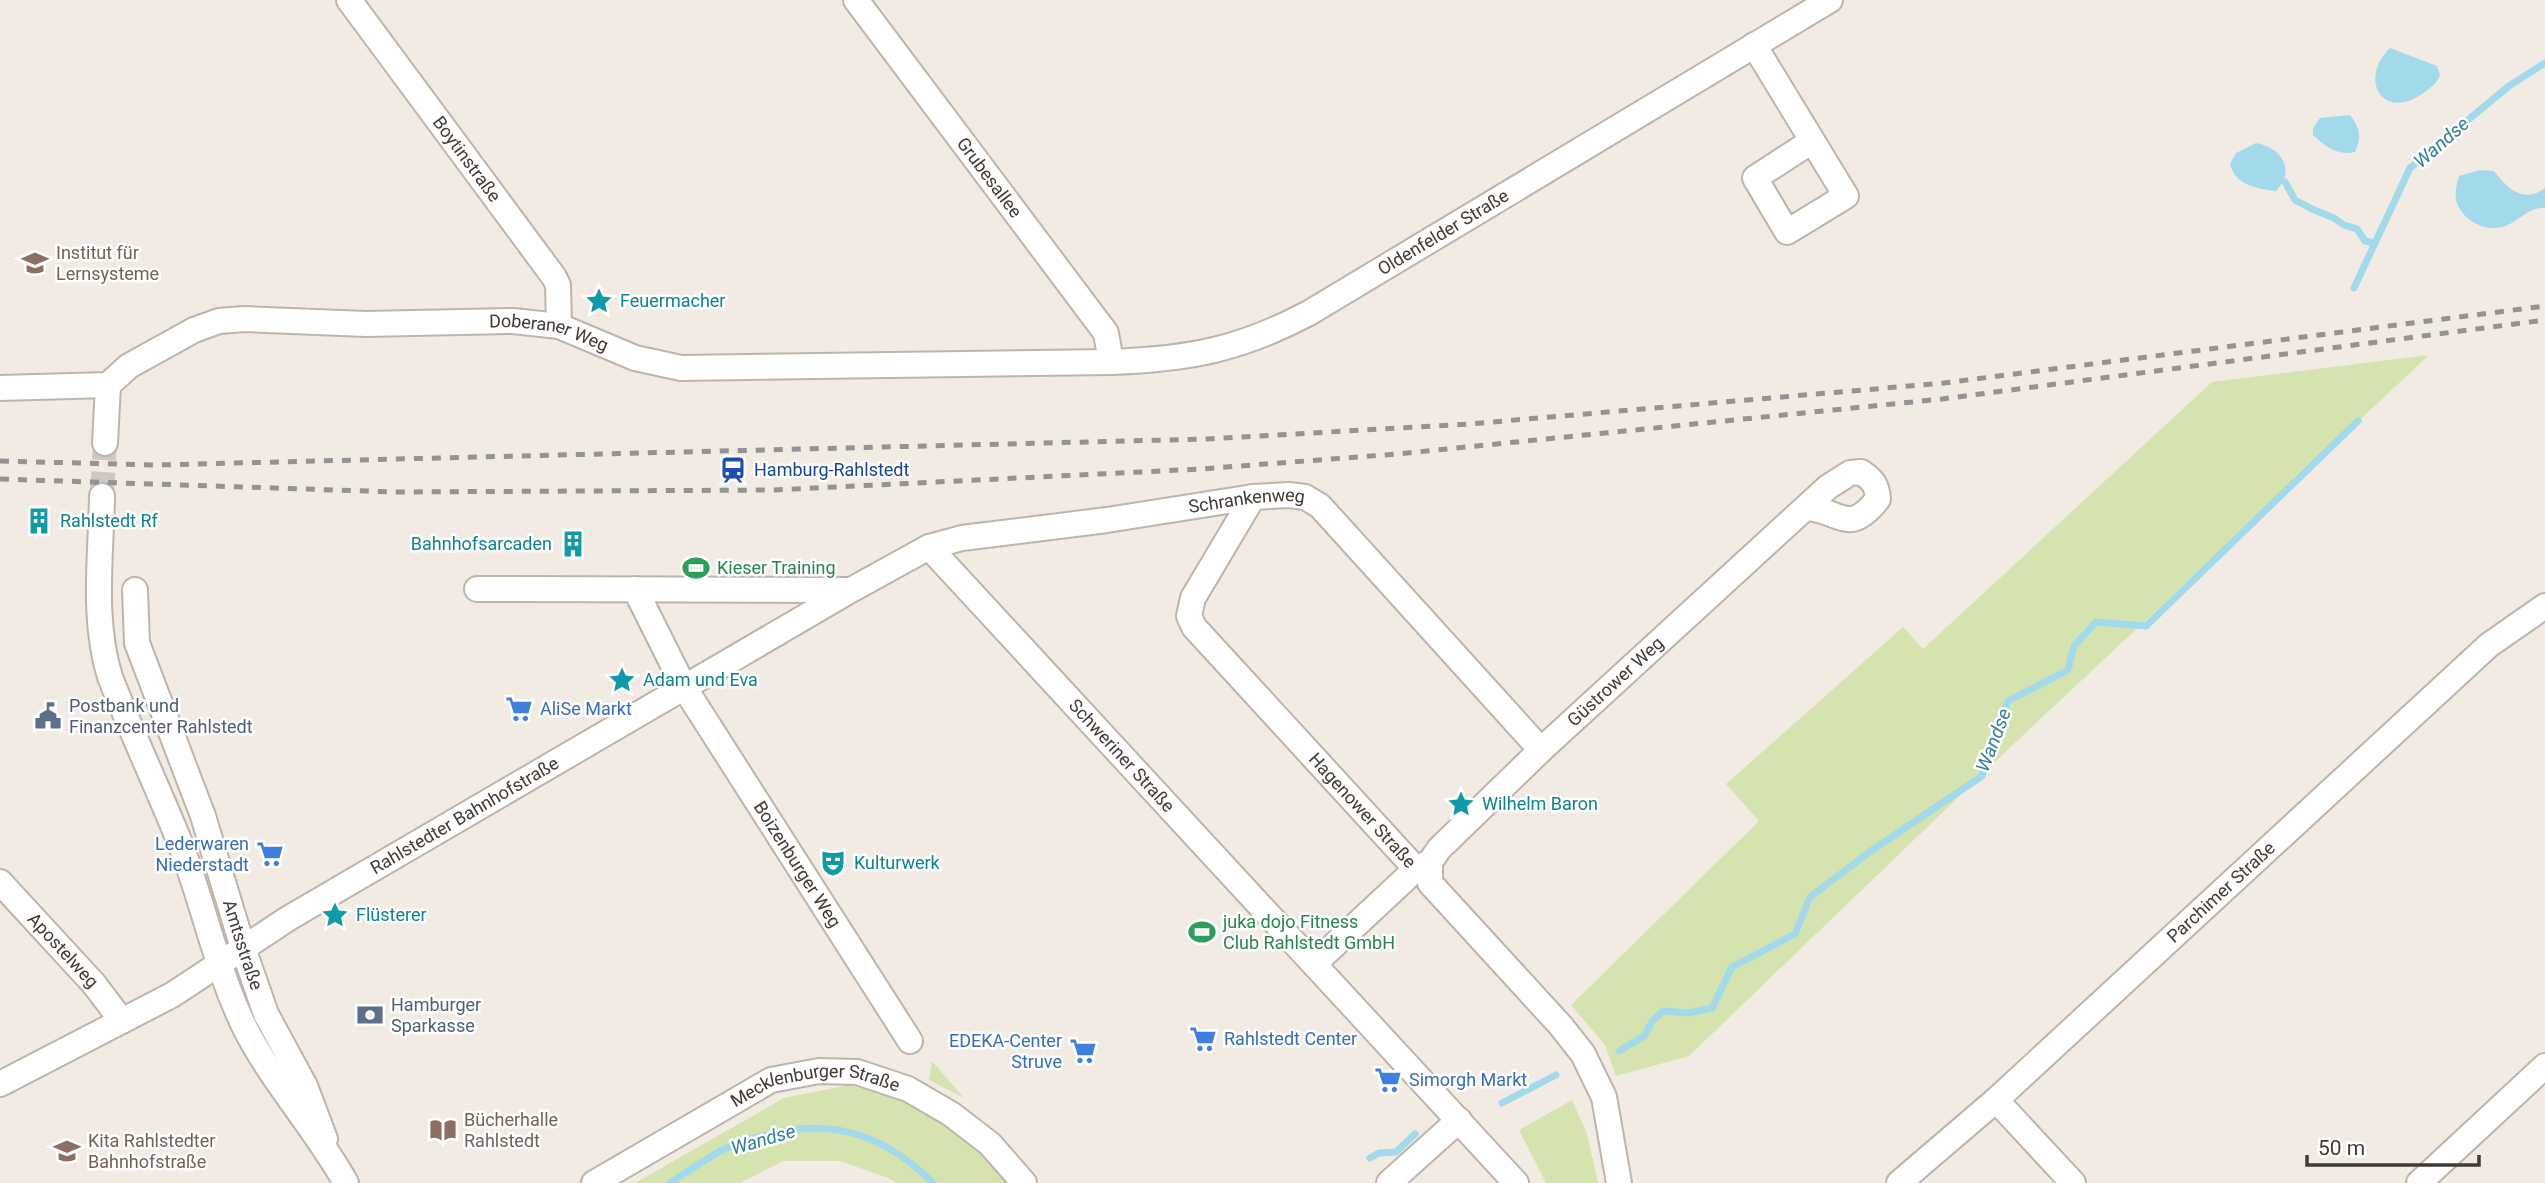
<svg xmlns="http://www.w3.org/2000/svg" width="2545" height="1183" font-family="Roboto,sans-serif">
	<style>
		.green { fill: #d5e4ae }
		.water { fill: #a2daec }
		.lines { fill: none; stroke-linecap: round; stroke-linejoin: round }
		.stream { stroke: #a2daec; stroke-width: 7 }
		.street-tunnel { stroke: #cec8c1; stroke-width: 24; stroke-dasharray: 24 12; stroke-linecap: butt }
		.street-casing { stroke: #bfb4aa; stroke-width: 28 }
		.street { stroke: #fff; stroke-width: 24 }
		.rail { stroke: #939393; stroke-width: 5; stroke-dasharray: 9 9; stroke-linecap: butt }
		.labels { text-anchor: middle; stroke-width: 5; stroke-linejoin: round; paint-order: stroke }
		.street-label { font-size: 18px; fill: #423a34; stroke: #fff }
		.education-label { font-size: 18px; fill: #785e54; stroke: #fff; text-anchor: start }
		.culture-label { font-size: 18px; fill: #0d838f; stroke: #fff; text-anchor: start }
		.transit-label { font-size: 18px; fill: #164399; stroke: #fff; text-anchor: start }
		.leisure-label { font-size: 18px; fill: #27864d; stroke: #fff; text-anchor: start }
		.service-label { font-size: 18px; fill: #4e5e75; stroke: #fff; text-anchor: start }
		.shop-label { font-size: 18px; fill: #366cbe; stroke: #fff; text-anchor: start }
		.water-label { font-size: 19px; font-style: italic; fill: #307f99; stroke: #fff }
	</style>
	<rect width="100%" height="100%" fill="#f1ebe4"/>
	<path class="green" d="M2429 355 2019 739 1689 1056 1616 1076 1605 1045 1571 1005 1759 821 1726 784 1903 627 1923 649 2212 382Z
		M932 1061 964 1098 929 1080Z
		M849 1085C866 1090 885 1093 902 1100 945 1117 980 1149 1010 1183H897L891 1179 840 1161H783L740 1183H635L784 1098Z
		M1572 1100 1587 1134 1598 1183H1546L1519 1130Z"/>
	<path class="water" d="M2390 48 2437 66 2440 75C2437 83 2433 86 2426 91 2384 124 2357 80 2390 48Z
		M2350 115C2360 128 2362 137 2355 152 2337 156 2326 147 2313 135V128L2320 118Z
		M2256 143C2282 148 2296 170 2276 191 2257 189 2235 185 2230 164L2236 153Z
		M2480 170 2494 171C2508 189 2523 204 2545 188V208C2521 206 2512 238 2479 225 2473 223 2466 218 2462 212 2453 201 2455 189 2459 176Z"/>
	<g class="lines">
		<path class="stream" d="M2285 182 2295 200 2312 209 2334 218 2344 225 2357 229 2365 241 2375 243
			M2354 288 2410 168 2509 86 2545 63
			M1619 1051 1644 1036 1653 1020 1663 1011 1689 1013 1712 1008 1732 967 1795 934 1810 897 1871 851 1982 776 2008 701 2068 670 2074 646 2096 622 2146 626 2358 421
			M1502 1103 1556 1075
			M1370 1158 1379 1153 1396 1152 1415 1134
			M670 1183C689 1171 709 1156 730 1146 740 1140 754 1138 766 1135 832 1117 885 1135 933 1183"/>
		<path class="street-tunnel" d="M102 496 105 443"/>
		<g class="street-casing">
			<g id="street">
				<path id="s1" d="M349 0 554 277 558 285 559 326"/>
				<path id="s2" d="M856 0 1106 333 1111 362"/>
				<path d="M1754 45 1846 196 1787 232 1755 178 1812 141"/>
				<path id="s3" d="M0 388 108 385 129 366 194 330 219 321 244 319 366 324 513 321 559 326 635 358 681 368 1111 362C1189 359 1239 350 1309 313L1830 0"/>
				<path d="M105 443 108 385"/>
				<path d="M102 496C101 556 92 619 110 677 131 731 156 784 178 838 203 900 215 967 245 1028 273 1083 316 1129 346 1183"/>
				<path id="s4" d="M1253 497 1193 598 1189 616 1194 627 1416 869 1430 862"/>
				<path id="s5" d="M929 547 1516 1183"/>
				<path d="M477 589 850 590"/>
				<path id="s6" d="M635 589 684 687 910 1041"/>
				<path id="s7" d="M135 590 137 643 203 816 243 948 266 1014 305 1086 325 1139"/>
				<path id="s8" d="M1430 862 1439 849 1541 750 1828 487 1850 473 1861 472C1873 480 1877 485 1878 499 1848 537 1841 510 1806 508"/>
				<path d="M1430 862V883L1561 1026 1583 1054 1604 1097 1619 1183"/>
				<path id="s9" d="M0 882 94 984 122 1021"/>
				<path d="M1314 964 1416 869"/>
				<path id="s10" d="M0 1084 172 995 289 918 851 590 929 547 962 538 1107 520 1253 497 1289 495 1305 497 1320 506 1541 750"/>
				<path d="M1996 1100 2073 1183"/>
				<path id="s11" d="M594 1183 771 1080 819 1071 857 1072 908 1089 951 1114 990 1144 1024 1183"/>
				<path d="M1389 1183 1459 1120"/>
				<path id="s12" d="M1899 1183 1996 1100 2489 645 2545 606"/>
				<path d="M2419 1183 2545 1066"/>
			</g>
		</g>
		<use href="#street" class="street"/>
		<path class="rail" d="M0 461 156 465 1207 439 1469 424 1944 383 2545 306
			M0 479 396 492 774 490 1201 469 1397 454 1942 399 2545 320"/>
	</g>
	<defs>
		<g id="university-bare" transform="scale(2.1)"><path d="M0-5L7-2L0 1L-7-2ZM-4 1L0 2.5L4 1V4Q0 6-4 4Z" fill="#8d6e63" stroke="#fff" stroke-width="2.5" paint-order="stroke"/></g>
		<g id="sight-bare" transform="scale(2.1)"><path d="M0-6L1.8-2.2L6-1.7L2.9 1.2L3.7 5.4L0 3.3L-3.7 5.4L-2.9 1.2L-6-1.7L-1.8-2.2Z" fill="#0f9aa8" stroke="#fff" stroke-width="2.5" paint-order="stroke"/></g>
		<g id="station-bare" transform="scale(2.1)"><path d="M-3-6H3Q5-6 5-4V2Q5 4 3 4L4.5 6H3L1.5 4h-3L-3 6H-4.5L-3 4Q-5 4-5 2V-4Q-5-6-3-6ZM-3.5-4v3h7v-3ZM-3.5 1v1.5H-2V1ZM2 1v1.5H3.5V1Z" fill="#1a4fb4" stroke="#fff" stroke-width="2.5" paint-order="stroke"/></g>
		<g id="building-bare" transform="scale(2.1)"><path d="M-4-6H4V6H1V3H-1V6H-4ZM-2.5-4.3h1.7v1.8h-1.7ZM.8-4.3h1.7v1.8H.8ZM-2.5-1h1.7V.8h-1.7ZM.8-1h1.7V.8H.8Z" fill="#0f9aa8" stroke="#fff" stroke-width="2.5" paint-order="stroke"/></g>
		<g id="stadium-bare" transform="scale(2.1)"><path d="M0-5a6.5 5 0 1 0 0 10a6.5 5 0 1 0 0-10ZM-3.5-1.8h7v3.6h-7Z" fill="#2e9e5b" stroke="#fff" stroke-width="2.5" paint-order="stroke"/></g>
		<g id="supermarket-bare" transform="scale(2.1)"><path d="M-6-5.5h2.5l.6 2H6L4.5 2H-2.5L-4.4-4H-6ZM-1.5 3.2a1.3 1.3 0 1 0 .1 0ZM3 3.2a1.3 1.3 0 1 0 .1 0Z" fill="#3f7fe0" stroke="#fff" stroke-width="2.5" paint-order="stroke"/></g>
		<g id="civic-bare" transform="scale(2.1)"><path d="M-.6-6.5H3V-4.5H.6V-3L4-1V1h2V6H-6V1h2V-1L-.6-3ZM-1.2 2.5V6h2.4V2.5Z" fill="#5c6f8a" stroke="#fff" stroke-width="2.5" paint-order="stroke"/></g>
		<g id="theatre-bare" transform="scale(2.1)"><path d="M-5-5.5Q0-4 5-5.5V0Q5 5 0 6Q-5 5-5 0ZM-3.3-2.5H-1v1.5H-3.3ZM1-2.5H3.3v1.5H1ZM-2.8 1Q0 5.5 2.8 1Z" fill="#0f9aa8" stroke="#fff" stroke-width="2.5" paint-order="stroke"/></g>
		<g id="bank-bare" transform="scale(2.1)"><path d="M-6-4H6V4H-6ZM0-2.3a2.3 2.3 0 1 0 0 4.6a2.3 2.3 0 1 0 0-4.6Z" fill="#5c6f8a" stroke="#fff" stroke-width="2.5" paint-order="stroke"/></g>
		<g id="library-bare" transform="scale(2.1)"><path d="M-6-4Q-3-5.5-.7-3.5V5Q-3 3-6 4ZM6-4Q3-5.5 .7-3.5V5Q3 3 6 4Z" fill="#8d6e63" stroke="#fff" stroke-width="2.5" paint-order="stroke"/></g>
		<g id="school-bare" transform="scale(2.1)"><path d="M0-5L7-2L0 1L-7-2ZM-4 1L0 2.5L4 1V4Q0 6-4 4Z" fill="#8d6e63" stroke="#fff" stroke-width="2.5" paint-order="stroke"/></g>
	</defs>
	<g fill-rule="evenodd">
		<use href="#university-bare" x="35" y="263"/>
		<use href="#sight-bare" x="599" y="301"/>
		<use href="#station-bare" x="733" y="470"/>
		<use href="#building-bare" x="39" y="521"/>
		<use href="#building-bare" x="573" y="544"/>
		<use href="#stadium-bare" x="696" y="568"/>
		<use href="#sight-bare" x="622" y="680"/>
		<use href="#supermarket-bare" x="519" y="709"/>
		<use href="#civic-bare" x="48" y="716"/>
		<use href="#sight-bare" x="1461" y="804"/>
		<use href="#supermarket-bare" x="270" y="854"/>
		<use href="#theatre-bare" x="833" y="863"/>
		<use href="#sight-bare" x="335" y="915"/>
		<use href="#stadium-bare" x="1202" y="932"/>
		<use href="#bank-bare" x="370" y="1015"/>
		<use href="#supermarket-bare" x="1203" y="1039"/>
		<use href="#supermarket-bare" x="1083" y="1051"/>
		<use href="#supermarket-bare" x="1388" y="1080"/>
		<use href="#library-bare" x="443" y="1130"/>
		<use href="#school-bare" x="67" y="1151"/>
	</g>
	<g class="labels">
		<g class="street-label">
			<text dy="6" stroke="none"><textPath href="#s1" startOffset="198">Boytinstraße</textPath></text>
			<text dy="6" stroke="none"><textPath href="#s2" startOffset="222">Grubesallee</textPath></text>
			<text dy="6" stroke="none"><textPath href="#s3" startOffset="1500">Oldenfelder Straße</textPath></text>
			<text dy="6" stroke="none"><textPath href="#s3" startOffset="569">Doberaner Weg</textPath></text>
			<text dy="6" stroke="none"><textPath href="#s10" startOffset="1395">Schrankenweg</textPath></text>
			<text dy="6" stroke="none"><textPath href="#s8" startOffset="259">Güstrower Weg</textPath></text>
			<text dy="6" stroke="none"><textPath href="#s5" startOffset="284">Schweriner Straße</textPath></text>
			<text dy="6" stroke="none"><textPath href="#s4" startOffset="397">Hagenower Straße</textPath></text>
			<text dy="6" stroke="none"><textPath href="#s10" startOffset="537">Rahlstedter Bahnhofstraße</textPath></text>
			<text dy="6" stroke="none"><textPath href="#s6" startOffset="320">Boizenburger Weg</textPath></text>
			<text dy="6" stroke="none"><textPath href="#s12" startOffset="434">Parchimer Straße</textPath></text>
			<text dy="6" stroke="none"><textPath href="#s7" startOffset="373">Amtsstraße</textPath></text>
			<text dy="6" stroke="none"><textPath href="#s9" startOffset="93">Apostelweg</textPath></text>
			<text dy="6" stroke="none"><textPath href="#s11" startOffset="248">Mecklenburger Straße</textPath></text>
		</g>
		<g class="education-label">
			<text x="56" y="259">Institut für<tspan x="56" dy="21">Lernsysteme</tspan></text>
			<text x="464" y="1126">Bücherhalle<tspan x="464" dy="21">Rahlstedt</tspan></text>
			<text x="88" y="1147">Kita Rahlstedter<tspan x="88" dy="21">Bahnhofstraße</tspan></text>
		</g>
		<g class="culture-label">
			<text x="620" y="307">Feuermacher</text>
			<text x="60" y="527">Rahlstedt Rf</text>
			<text x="552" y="550" text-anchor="end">Bahnhofsarcaden</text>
			<text x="643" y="686">Adam und Eva</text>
			<text x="1482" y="810">Wilhelm Baron</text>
			<text x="854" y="869">Kulturwerk</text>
			<text x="356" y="921">Flüsterer</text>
		</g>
		<g class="transit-label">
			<text x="754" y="476">Hamburg-Rahlstedt</text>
		</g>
		<g class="leisure-label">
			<text x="717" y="574">Kieser Training</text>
			<text x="1223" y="928">juka dojo Fitness<tspan x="1223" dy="21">Club Rahlstedt GmbH</tspan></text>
		</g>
		<g class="service-label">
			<text x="69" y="712">Postbank und<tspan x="69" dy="21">Finanzcenter Rahlstedt</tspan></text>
			<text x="391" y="1011">Hamburger<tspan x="391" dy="21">Sparkasse</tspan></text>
		</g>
		<g class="shop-label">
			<text x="540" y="715">AliSe Markt</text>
			<text x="249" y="850" text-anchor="end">Lederwaren<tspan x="249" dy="21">Niederstadt</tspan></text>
			<text x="1224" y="1045">Rahlstedt Center</text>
			<text x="1062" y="1047" text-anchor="end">EDEKA-Center<tspan x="1062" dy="21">Struve</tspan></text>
			<text x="1409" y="1086">Simorgh Markt</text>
		</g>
		<g class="water-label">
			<text transform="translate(2441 142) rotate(-41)" y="7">Wandse</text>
			<text transform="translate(1993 740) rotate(-69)" y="7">Wandse</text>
			<text transform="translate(763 1139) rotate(-16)" y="7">Wandse</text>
		</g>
	</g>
	<path d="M2307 1155v10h172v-10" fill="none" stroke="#423a34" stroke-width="3.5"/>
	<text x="2318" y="1155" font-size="21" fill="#423a34" stroke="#ffffff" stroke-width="5" paint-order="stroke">50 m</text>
</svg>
